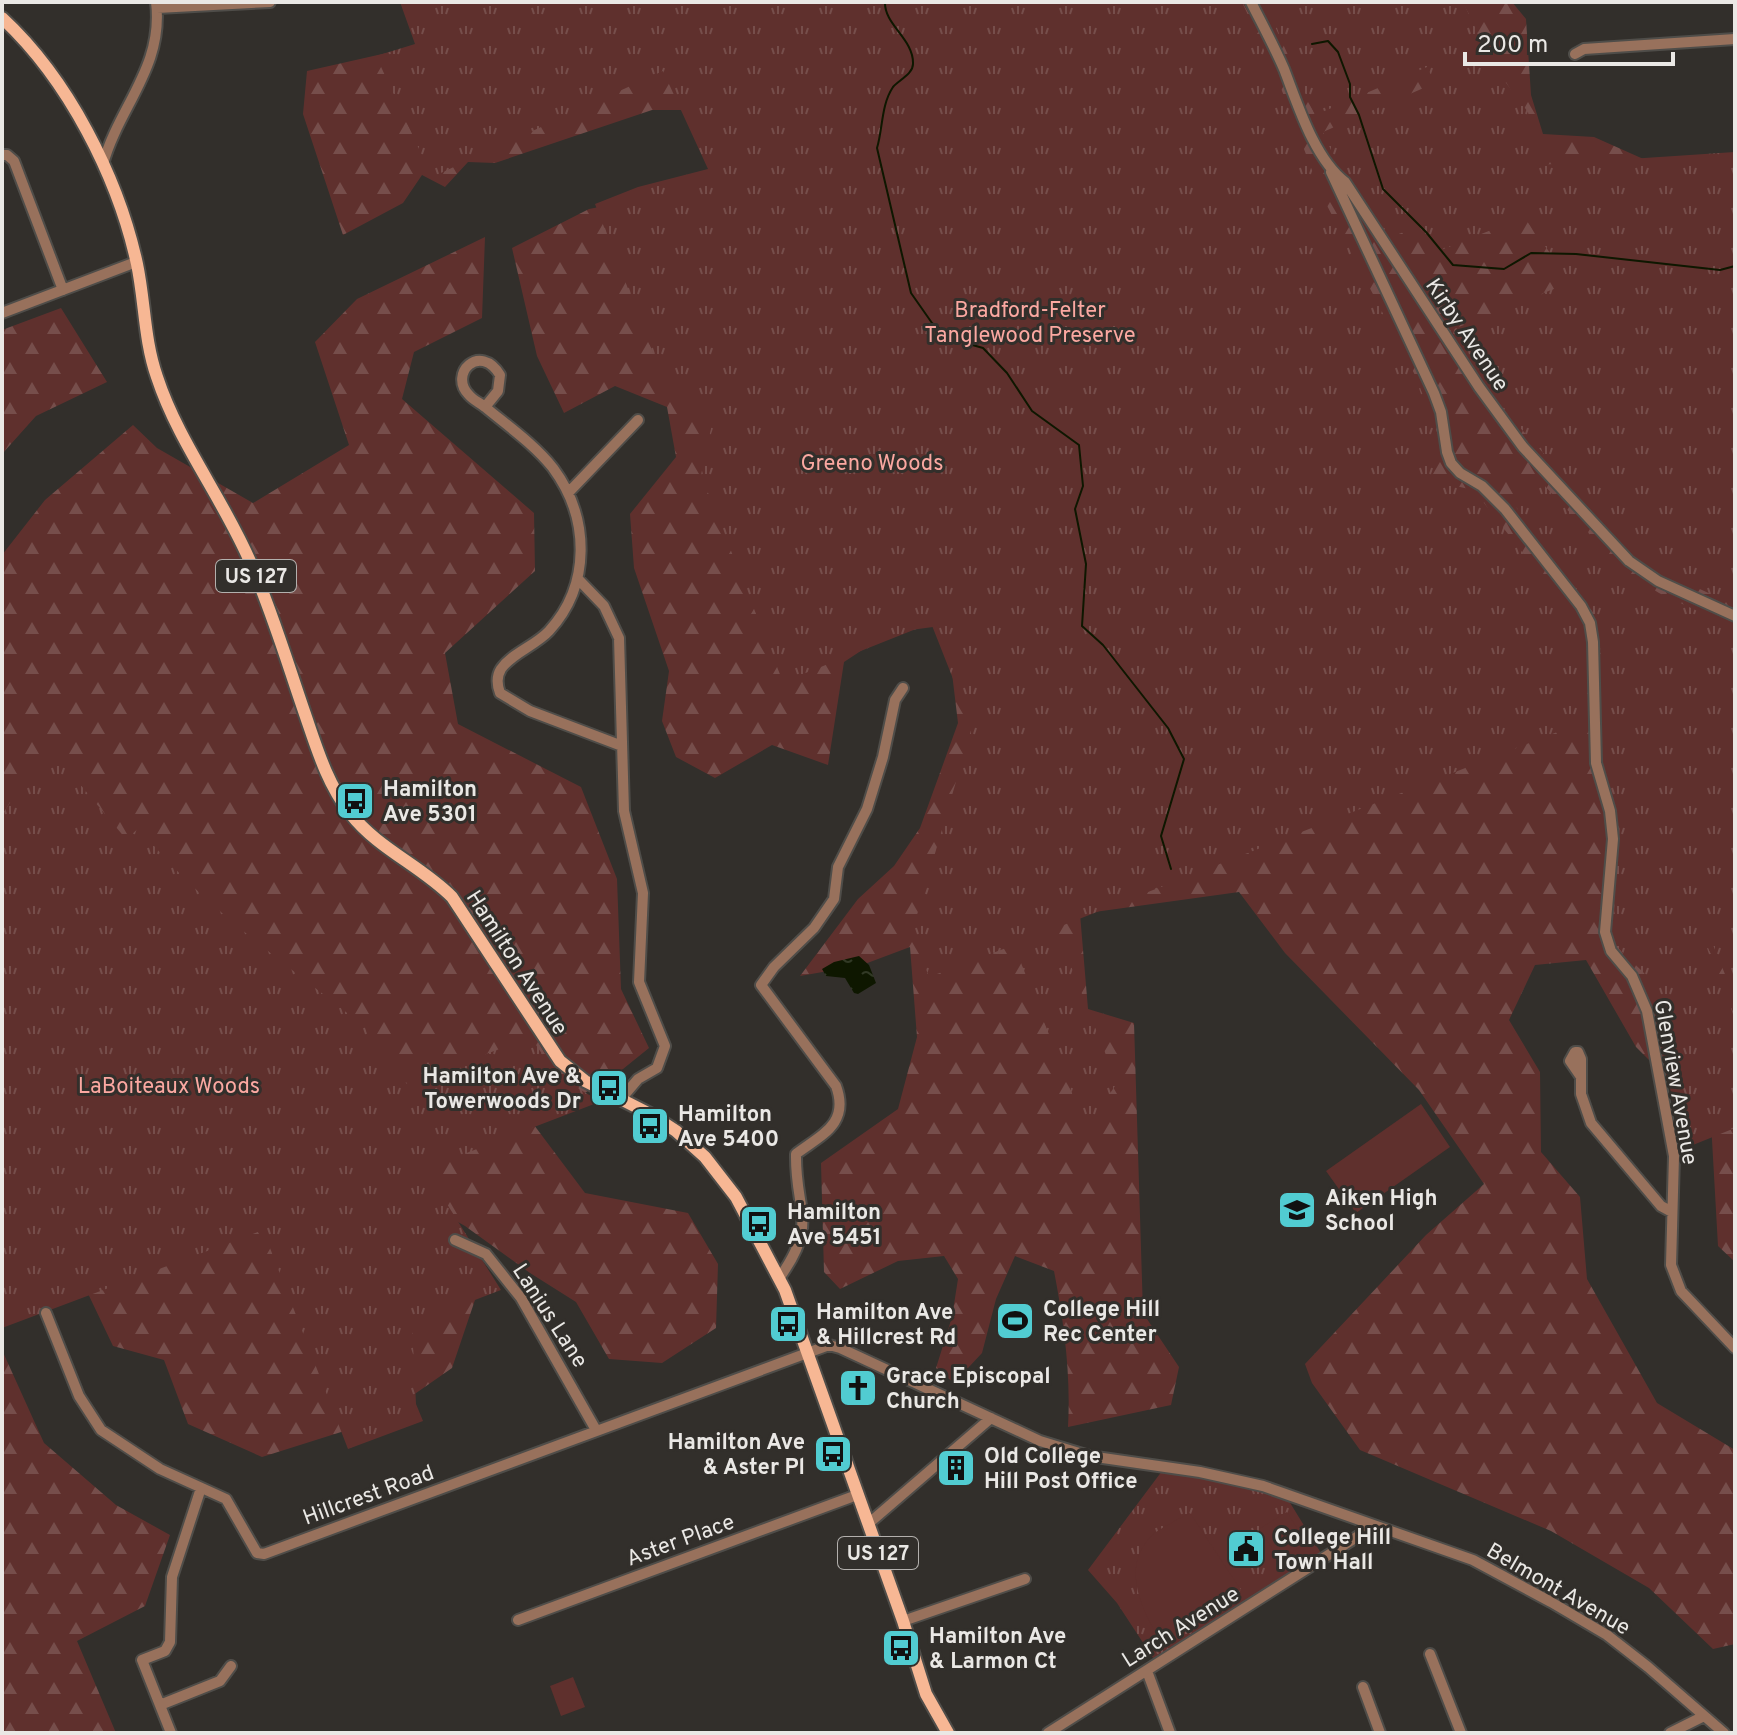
<svg xmlns="http://www.w3.org/2000/svg" width="1737" height="1735" font-family="Overpass,sans-serif">
	<style>
		.forest { fill: url(#forest-firs) }
		.park { fill: url(#park-tufts) }
		.garden { fill: #5f302d }
		.water { fill: url(#water-ripples) }
		.lines { fill: none; stroke-linecap: round; stroke-linejoin: round }
		.stream { stroke: #0e1700; stroke-width: 2 }
		.minor-casing { stroke: #4f4d49; stroke-width: 14 }
		.major-casing { stroke: #4f4d49; stroke-width: 16 }
		.minor { stroke: #98715c; stroke-width: 10 }
		.major { stroke: #f7b794; stroke-width: 12 }
		.labels { text-anchor: middle; stroke-width: 6; stroke-linejoin: round; paint-order: stroke }
		.shield { fill: #322f2b; stroke: #b3b0ad; stroke-width: 2 }
		.shield-label { font-size: 20px; font-weight: bold; fill: #eae8e5 }
		.park-label { font-size: 22px; fill: #fba8a1; stroke: #322f2b }
		.street-label { font-size: 22px; fill: #eae8e5; stroke: #322f2b }
		.poi-label { font-size: 22px; font-weight: bold; fill: #eae8e5; stroke: #322f2b; text-anchor: start }
	</style>
	<defs>
		<pattern id="forest-firs" width="22" height="20" patternUnits="userSpaceOnUse" patternTransform="scale(2)"><rect width="22" height="20" fill="#5f302d"/><path d="M5 1l3.5 6h-7zM16 11l3.5 6h-7z" fill="#764e4b"/></pattern>
		<pattern id="park-tufts" width="24" height="20" patternUnits="userSpaceOnUse" patternTransform="scale(2)"><rect width="24" height="20" fill="#5f302d"/><path d="M3 7l-1-3M5 7V3M7 7l1-3M15 17l-1-3M17 17v-4M19 17l1-3" fill="none" stroke="#764e4b"/></pattern>
		<pattern id="water-ripples" width="26" height="14" patternUnits="userSpaceOnUse" patternTransform="scale(2)"><rect width="26" height="14" fill="#0e1700"/><path d="M2 4q2-2 4 0t4 0M15 11q2-2 4 0t4 0" fill="none" stroke="#313925"/></pattern>
	</defs>
	<rect width="100%" height="100%" fill="#322f2b"/>
	<path class="forest" d="M410 2H1512L1526 19 1531 95 1543 134 1594 137 1695 182 1735 174V1262L1718 1246 1711 1122 1636 1047 1586 960 1535 965 1509 1020 1540 1072 1541 1152 1580 1197 1587 1279 1657 1403 1735 1450V1644L1713 1649 1649 1588 1551 1531 1360 1450 1312 1383 1305 1364 1426 1235 1484 1184 1419 1090 1285 953 1239 892 1080 914 1088 1009 1134 1023 1143 1313 1179 1367 1171 1405 1068 1427C1071 1374 1064 1323 1054 1271L1015 1256 996 1299 982 1353 954 1383 936 1368 952 1317 958 1279 944 1256 898 1261 840 1289 824 1272 821 1163 898 1109 917 1037 910 947 862 965 800 976 858 899 894 866 920 828 958 723 948 640 933 627 888 633 844 662 828 765 772 745 715 778 676 757 662 721 669 671 634 568 630 514 676 457 667 407 615 386 564 413 537 356 512 248 589 209 731 181 720 110H652L495 163 468 162 445 187 422 175 403 203 343 235 303 114 307 71 422 45Z
		M485 237 482 318 414 352 402 399 534 513 535 571 445 653 458 724 581 787 617 879 621 989 649 1048 623 1069 534 1125 585 1193 688 1213 718 1264 716 1328 662 1363 609 1359 576 1302 530 1273 465 1226 398 1188 477 1294 452 1368 376 1421 262 1457 188 1424 164 1360 113 1346 82 1281 2 888V555L45 500 133 425 157 448 253 503 349 445 315 342 357 299Z
		M61 308 107 382 36 416 2 454V330Z
		M2 1350 44 1443 116 1505 170 1535 145 1606 77 1641 116 1733H2Z"/>
	<path class="park" d="M400 2H1242L1279 83 1321 194 1416 377 1438 435 1432 481 1474 490 1580 627 1583 722 1056 928 1117 1083 1086 1129 1014 945 929 977 912 932 972 727 931 623 783 682 701 475 713 419 666 386 595 204 638 187 708 169 663 71 432 177 376 56 415 44Z
		M1264 2H1463L1494 67 1528 112 1539 165 1735 152V603H1730L1661 571 1634 552 1502 408 1449 331 1571 282 1524 217 1436 252 1419 226 1386 239 1342 175 1323 132 1435 83 1427 67 1315 115Z
		M1542 483 1627 573 1659 593 1723 623 1735 625V999L1703 920 1698 922 1735 1017V1128L1683 1149 1646 975 1612 942 1620 823 1604 769 1600 622 1508 496Z
		M47 745 126 839 139 828C201 906 289 966 366 1028L370 1046 407 1084 531 1037C548 1066 571 1088 602 1101L425 1169 501 1290 412 1324 416 1404 423 1421 348 1449 263 1230 2 1328V815Z
		M1165 1467 1284 1493 1324 1558 1157 1664 1117 1603 1088 1570Z"/>
	<path class="garden" d="M1421 1104 1450 1147 1356 1213 1326 1171Z
		M1287 1512 1306 1543 1280 1560 1259 1529Z
		M1190 1513 1241 1590 1161 1641C1140 1608 1119 1562 1156 1532 1166 1525 1179 1519 1190 1513Z
		M573 1677 585 1707 561 1716 550 1686Z"/>
	<path class="water" d="M859 956 869 965 876 983 858 994 854 993 845 978 826 976 822 969 834 962Z"/>
	<g class="lines">
		<path class="stream" d="M885 2C884 25 914 39 913 64 913 74 899 80 893 87 881 105 883 128 877 148L911 293 932 323 955 340 983 348 1007 373 1032 411 1079 445 1083 486 1075 509 1086 564 1082 626 1103 645 1168 728 1184 759 1161 836 1171 869
			M1312 44 1328 41 1338 52 1350 84V97L1359 115 1383 189 1426 232 1453 265 1504 269 1531 253 1576 254 1720 270 1735 266"/>
		<g class="minor-casing">
			<path id="minor" d="M1251 2C1262 24 1274 46 1284 69 1298 105 1314 158 1345 182L1479 387 1523 447 1629 561 1658 581 1735 616
				M157 8 270 2
				M1575 54 1584 49 1735 39
				M2 155H7L14 161 63 290
				M103 164C119 106 164 67 156 2
				M1331 172 1434 393 1441 412 1447 452 1451 463 1460 473 1482 486 1505 509 1581 606 1590 623 1593 642 1596 763 1610 811 1613 839 1605 932 1611 951 1632 976 1647 1011 1674 1156 1671 1265 1681 1291 1735 1348
				M2 313 136 262
				M485 407C480 403 473 400 469 395 448 374 480 342 500 375L498 391 485 407C508 426 535 445 553 468 590 518 591 585 549 631 535 646 512 653 501 669 496 677 497 685 500 693L530 711 622 746
				M568 493 638 420
				M579 580 604 606 619 638 624 811 643 893 639 982 665 1046 657 1068 638 1079 621 1099
				M1581 1077 1570 1061 1575 1052H1578L1581 1059V1094L1591 1123 1661 1206 1672 1212
				M455 1240 486 1254 521 1298 596 1430
				M780 1277C819 1222 795 1212 796 1154 821 1135 850 1124 836 1086L761 985 774 967 814 928 834 899 838 867 867 809 883 757 895 700 903 688
				M46 1313 79 1396 101 1430 160 1469 226 1499 257 1553 264 1554 829 1345 840 1348 1040 1441 1089 1456 1200 1472 1263 1486 1473 1560 1551 1602 1607 1635 1648 1667 1724 1733
				M868 1524 991 1418
				M518 1620 857 1495
				M903 1621 1025 1579
				M1430 1654 1461 1733
				M1147 1671 1170 1733
				M1363 1687 1380 1733
				M160 1705 220 1681 231 1666
				M171 1733 142 1660 165 1651 170 1642 172 1577 201 1488
				M1048 1733 1374 1526
				M1670 1733 1704 1716"/>
		</g>
		<g class="major-casing">
			<path id="major" d="M2 18C68 79 118 177 137 264 145 302 144 340 157 377 179 444 225 501 252 566 273 614 288 665 305 714 317 749 327 783 350 813 378 849 420 865 452 897L560 1061 585 1081 650 1114 676 1131 705 1157 736 1197 785 1290 903 1621 926 1694 948 1733"/>
		</g>
		<use href="#minor" class="minor"/>
		<use href="#major" class="major"/>
	</g>
	<defs>
		<g id="bus-square" transform="scale(2)"><rect x="-9" y="-9" width="18" height="18" rx="4" fill="#51ccd1" stroke="#322f2b"/><path d="M-5-6H5V4H4V6H2V4H-2V6H-4V4H-5ZM-3.5-4V0h7V-4ZM-3.5 1.2v1.5H-2V1.2ZM2 1.2v1.5H3.5V1.2Z" fill="#111"/></g>
		<g id="school-square" transform="scale(2)"><rect x="-9" y="-9" width="18" height="18" rx="4" fill="#51ccd1" stroke="#322f2b"/><path d="M0-5L7-2L0 1L-7-2ZM-4 1L0 2.5L4 1V4Q0 6-4 4Z" fill="#111"/></g>
		<g id="stadium-square" transform="scale(2)"><rect x="-9" y="-9" width="18" height="18" rx="4" fill="#51ccd1" stroke="#322f2b"/><path d="M0-5a6.5 5 0 1 0 0 10a6.5 5 0 1 0 0-10ZM-3.5-1.8h7v3.6h-7Z" fill="#111"/></g>
		<g id="church-square" transform="scale(2)"><rect x="-9" y="-9" width="18" height="18" rx="4" fill="#51ccd1" stroke="#322f2b"/><path d="M-1.2-6h2.4v3.5h3.3v2.4h-3.3V6h-2.4V-.1h-3.3v-2.4h3.3Z" fill="#111"/></g>
		<g id="building-square" transform="scale(2)"><rect x="-9" y="-9" width="18" height="18" rx="4" fill="#51ccd1" stroke="#322f2b"/><path d="M-4-6H4V6H1V3H-1V6H-4ZM-2.5-4.3h1.7v1.8h-1.7ZM.8-4.3h1.7v1.8H.8ZM-2.5-1h1.7V.8h-1.7ZM.8-1h1.7V.8H.8Z" fill="#111"/></g>
		<g id="civic-square" transform="scale(2)"><rect x="-9" y="-9" width="18" height="18" rx="4" fill="#51ccd1" stroke="#322f2b"/><path d="M-.6-6.5H3V-4.5H.6V-3L4-1V1h2V6H-6V1h2V-1L-.6-3ZM-1.2 2.5V6h2.4V2.5Z" fill="#111"/></g>
	</defs>
	<g fill-rule="evenodd">
		<use href="#bus-square" x="355" y="801"/>
		<use href="#bus-square" x="609" y="1088"/>
		<use href="#bus-square" x="650" y="1126"/>
		<use href="#school-square" x="1297" y="1210"/>
		<use href="#bus-square" x="759" y="1224"/>
		<use href="#stadium-square" x="1015" y="1321"/>
		<use href="#bus-square" x="788" y="1324"/>
		<use href="#church-square" x="858" y="1388"/>
		<use href="#bus-square" x="833" y="1454"/>
		<use href="#building-square" x="956" y="1468"/>
		<use href="#civic-square" x="1246" y="1549"/>
		<use href="#bus-square" x="901" y="1648"/>
	</g>
	<g class="labels">
		<g class="shield">
			<rect x="216" y="560" width="80" height="32" rx="6"/>
			<rect x="838" y="1537" width="80" height="32" rx="6"/>
		</g>
		<g class="shield-label">
			<text x="256" y="583">US 127</text>
			<text x="878" y="1560">US 127</text>
		</g>
		<g class="park-label">
			<text x="1030" y="317">Bradford-Felter<tspan x="1030" dy="25">Tanglewood Preserve</tspan></text>
			<text x="872" y="470">Greeno Woods</text>
			<text x="169" y="1093">LaBoiteaux Woods</text>
		</g>
		<g class="street-label">
			<text transform="translate(1468 334) rotate(56)" y="8">Kirby Avenue</text>
			<text transform="translate(518 962) rotate(57)" y="8">Hamilton Avenue</text>
			<text transform="translate(1677 1082) rotate(80)" y="8">Glenview Avenue</text>
			<text transform="translate(551 1315) rotate(57)" y="8">Lanius Lane</text>
			<text transform="translate(368 1494) rotate(-20)" y="8">Hillcrest Road</text>
			<text transform="translate(680 1539) rotate(-20)" y="8">Aster Place</text>
			<text transform="translate(1559 1588) rotate(30)" y="8">Belmont Avenue</text>
			<text transform="translate(1180 1626) rotate(-32)" y="8">Larch Avenue</text>
		</g>
		<g class="poi-label">
			<text x="383" y="796">Hamilton<tspan x="383" dy="25">Ave 5301</tspan></text>
			<text x="581" y="1083" text-anchor="end">Hamilton Ave &amp;<tspan x="581" dy="25">Towerwoods Dr</tspan></text>
			<text x="678" y="1121">Hamilton<tspan x="678" dy="25">Ave 5400</tspan></text>
			<text x="1325" y="1205">Aiken High<tspan x="1325" dy="25">School</tspan></text>
			<text x="787" y="1219">Hamilton<tspan x="787" dy="25">Ave 5451</tspan></text>
			<text x="1043" y="1316">College Hill<tspan x="1043" dy="25">Rec Center</tspan></text>
			<text x="816" y="1319">Hamilton Ave<tspan x="816" dy="25">&amp; Hillcrest Rd</tspan></text>
			<text x="886" y="1383">Grace Episcopal<tspan x="886" dy="25">Church</tspan></text>
			<text x="805" y="1449" text-anchor="end">Hamilton Ave<tspan x="805" dy="25">&amp; Aster Pl</tspan></text>
			<text x="984" y="1463">Old College<tspan x="984" dy="25">Hill Post Office</tspan></text>
			<text x="1274" y="1544">College Hill<tspan x="1274" dy="25">Town Hall</tspan></text>
			<text x="929" y="1643">Hamilton Ave<tspan x="929" dy="25">&amp; Larmon Ct</tspan></text>
		</g>
	</g>
	<rect width="1737" height="1735" fill="none" stroke="#eae8e5" stroke-width="8"/>
	<path d="M1465 52v12h208v-12" fill="none" stroke="#eae8e5" stroke-width="4"/>
	<text x="1477" y="52" font-size="24" fill="#eae8e5" stroke="#322f2b" stroke-width="6" paint-order="stroke">200 m</text>
</svg>
